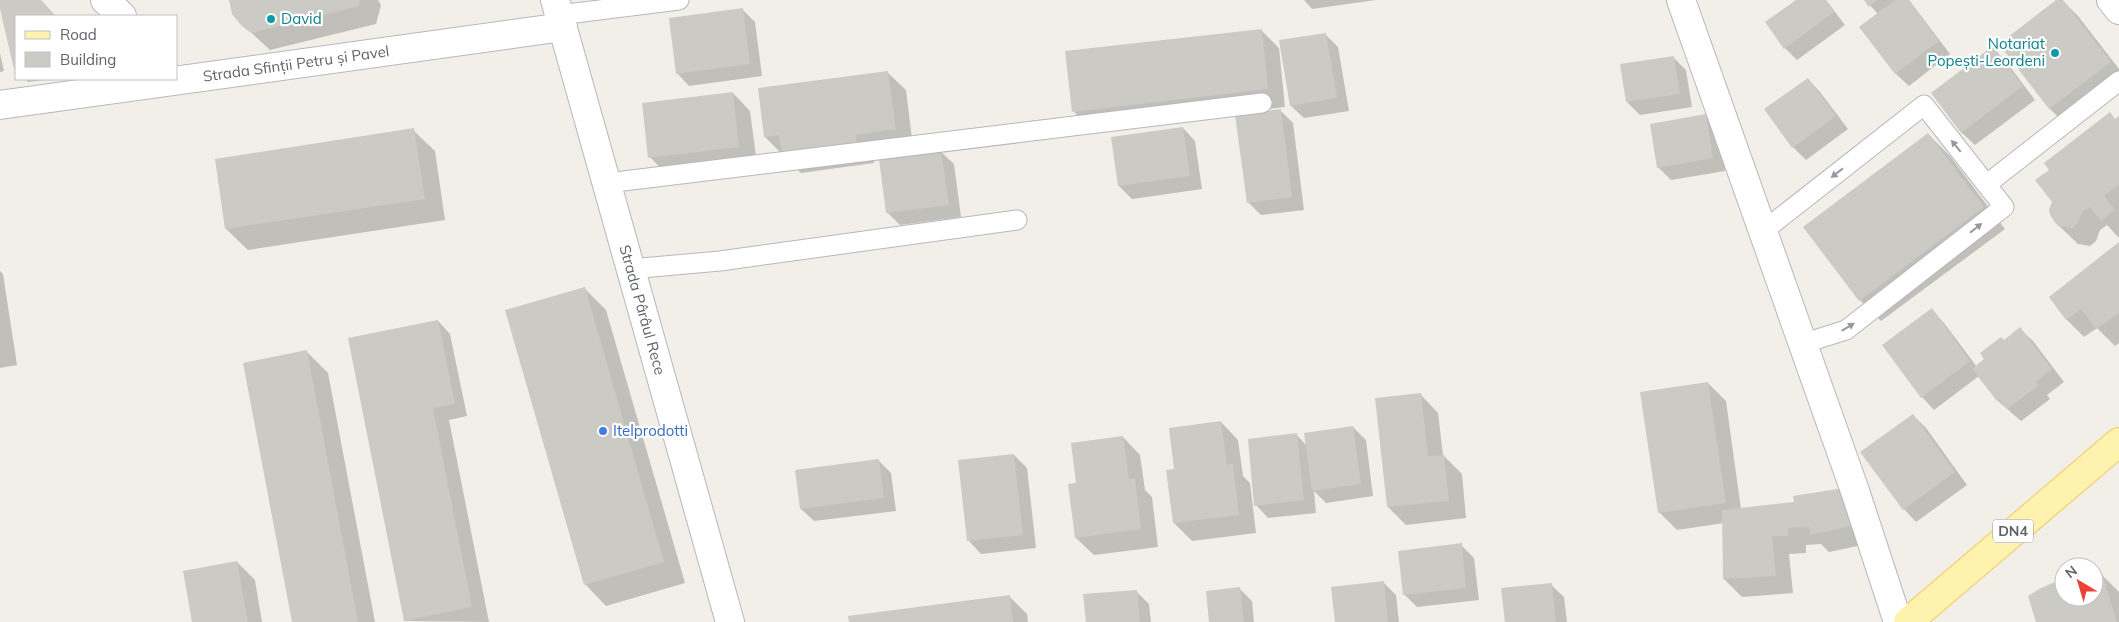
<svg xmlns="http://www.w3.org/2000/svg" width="2119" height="622" font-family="Mulish,sans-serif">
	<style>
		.shadow { fill: #0003 }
		.building { fill: #cccac5 }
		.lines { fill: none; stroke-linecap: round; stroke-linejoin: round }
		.service-casing { stroke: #b5b8bc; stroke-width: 21 }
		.minor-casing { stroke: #b5b8bc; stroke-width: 30 }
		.tertiary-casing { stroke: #b5b8bc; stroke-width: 30 }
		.primary-casing { stroke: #f2c960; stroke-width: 30 }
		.service { stroke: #fff; stroke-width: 19 }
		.minor { stroke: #fff; stroke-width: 28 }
		.tertiary { stroke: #fff; stroke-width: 28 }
		.primary { stroke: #fff2af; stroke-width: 28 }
		.oneway { fill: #979a9d }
		.culture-dot { fill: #0f9aa8; stroke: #fff; stroke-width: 2 }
		.shop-dot { fill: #3f7fe0; stroke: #fff; stroke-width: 2 }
		.labels { text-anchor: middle; stroke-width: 4.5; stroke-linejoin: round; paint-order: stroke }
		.shield { fill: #fff; stroke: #8f9295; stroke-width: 1 }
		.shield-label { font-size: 14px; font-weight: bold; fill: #5f6368 }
		.culture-label { font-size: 15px; fill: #0d838f; stroke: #fff; text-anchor: start }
		.street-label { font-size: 15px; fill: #5f6368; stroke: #fff }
		.shop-label { font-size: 15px; fill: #366cbe; stroke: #fff; text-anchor: start }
	</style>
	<rect width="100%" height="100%" fill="#f1efe8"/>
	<path class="shadow" d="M0 0H40L55 16H16V70Z
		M230 0H378L381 5 376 24 270 50 242 24Z
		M1304 0H1376L1312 9Z
		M1798 0H1826L1845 25 1797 60 1785 48Z
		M1865 0H1909L1950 54 1909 86 1896 74 1861 27 1878 14Z
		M2058 0H2062L2078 16 2119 69V87L2068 126 2050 109 2000 44Z
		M742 9 755 22 762 76 689 86 677 73Z
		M1261 30 1279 48 1285 107 1091 129 1074 112Z
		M1325 34 1338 47 1349 111 1304 118 1291 106Z
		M1992 48 2005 60 2035 100 1975 145 1962 133 1932 93Z
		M0 53 4 71 0 72Z
		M1674 58 1686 70 1692 107 1640 115 1627 102Z
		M888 73 906 90 913 147 873 152 874 163 801 173 765 137Z
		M25 79H52L28 82Z
		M1808 79 1820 92 1848 129 1806 160 1793 147Z
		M733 93 750 111 757 164 667 175 650 157Z
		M1280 110 1293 123 1304 210 1261 215 1248 202Z
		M1705 116 1718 128 1725 171 1671 180 1658 167Z
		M2119 117V238L2107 225 2100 230 2096 241 2090 246 2078 244 2054 221 2050 209Z
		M1183 128 1195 141 1202 189 1132 199 1119 186 1113 138Z
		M413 130 435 151 445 220 248 250 226 229Z
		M1928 134 1950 156 2005 229 1881 321 1860 300Z
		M941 152 954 164 961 217 900 225 887 212Z
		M2119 244V343L2115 346 2097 328 2084 337 2067 320 2050 297Z
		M0 271 3 274 17 365 0 368Z
		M585 289 606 310 685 583 606 606 585 584Z
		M1932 310 1944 323 1977 367 2020 329 2033 341 2064 382 2047 395 2050 399 2021 421 1998 401 1979 376 1934 410 1922 397Z
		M438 321 450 334 467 416 449 420 489 622 405 621 349 339Z
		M307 352 328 373 375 622H293Z
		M1708 383 1726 401 1741 509 1796 503 1844 489 1872 543 1829 552 1821 544 1806 545V553L1789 554 1793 593 1742 597 1724 579V523L1677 530 1659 512Z
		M1421 395 1438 413 1443 455 1462 474 1466 518 1406 525 1388 507 1377 399Z
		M1913 415 1926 428 1967 485 1916 522 1904 509Z
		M1221 422 1238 440 1243 476 1250 483 1256 533 1192 541 1174 523 1176 470Z
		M1353 427 1366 440 1373 496 1326 503 1314 491 1316 513 1268 518 1256 505 1296 434 1306 445Z
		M1123 437 1140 455 1145 490 1152 497 1158 547 1094 555 1076 538 1078 484Z
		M1014 455 1027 468 1036 548 981 554 969 541Z
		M878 460 891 473 896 511 814 521 801 509Z
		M1461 545 1474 558 1479 600 1417 607 1404 594Z
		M237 562 255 580 262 622H193Z
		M2094 574 2102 575 2119 592V622H2038L2064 580V597H2094Z
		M1383 582 1396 595 1399 622H1337Z
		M1551 585 1564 597 1567 622H1506Z
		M1239 588 1252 601 1254 622H1211Z
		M1136 591 1149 604 1151 622H1087Z
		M1009 596 1027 614 1028 622H850Z"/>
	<path class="building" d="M0 0H41L56 16H16V69H14L0 9Z
		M229 0H360L359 6 251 33 241 25 232 14Z
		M1796 0H1825L1834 12 1784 49 1765 22Z
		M1864 0H1878L1869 7Z
		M1895 0H1908L1939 41 1895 74 1859 27Z
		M2056 0H2063L2111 62 2049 109 1999 44Z
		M743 8 750 64 676 74 669 18Z
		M1262 29 1268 89 1072 112 1065 51Z
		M1326 33 1337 98 1290 106 1279 40Z
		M1993 46 2023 86 1961 133 1931 93Z
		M1674 56 1680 94 1626 102 1620 64Z
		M888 71 896 129 856 135 857 146 782 155 779 135 764 137 758 88Z
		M1808 78 1836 116 1792 148 1764 109Z
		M733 92 739 147 648 158 642 103Z
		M1281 109 1292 197 1247 203 1235 115Z
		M2110 112 2115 119 2119 116V184L2104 196 2115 210 2101 221 2090 207 2082 212 2078 223 2072 228 2058 226 2050 215 2049 209 2052 202 2035 180 2049 170 2044 163Z
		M1706 114 1713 158 1657 168 1650 124Z
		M1183 127 1190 176 1118 186 1111 137Z
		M414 128 425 199 225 229 215 159Z
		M1928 133 1984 207 1859 301 1803 227Z
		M941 150 949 205 886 213 879 159Z
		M2119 242V313L2096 329 2081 309 2066 320 2049 297Z
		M585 287 664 562 584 585 505 310Z
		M1932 308 1970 361 1921 398 1882 345Z
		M438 320 455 404 433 408 472 607 404 621 348 338Z
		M2020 327 2052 369 2036 382 2039 385 2007 409 2000 400 1997 401 1972 369 1984 359 1980 353 2001 337 2004 340Z
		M307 350 358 622H292L243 363Z
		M1708 382 1726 503 1658 513 1640 392Z
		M1421 393 1428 456 1444 455 1449 501 1387 507 1375 398Z
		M1913 414 1955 472 1903 510 1860 452Z
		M1221 421 1227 465 1233 464 1239 515 1173 523 1166 470 1174 469 1169 428Z
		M1353 426 1361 484 1312 491 1304 433Z
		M1297 433 1304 500 1254 506 1248 439Z
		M1123 436 1129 479 1135 478 1141 529 1075 538 1068 484 1076 483 1071 443Z
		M1014 454 1023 535 967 541 958 460Z
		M879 459 884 498 800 509 795 470Z
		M1844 488 1855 525 1810 535 1809 527 1788 528V536H1772L1776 576 1723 579 1722 510 1794 502 1793 496Z
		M1462 543 1466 588 1403 595 1398 551Z
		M237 561 248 622H192L183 571Z
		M2094 573 2102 574 2117 622H2036L2028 596 2039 589 2064 578V597H2094Z
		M1384 581 1388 622H1335L1331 587Z
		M1552 583 1556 622H1505L1501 588Z
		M1240 587 1244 622H1209L1206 591Z
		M1137 590 1140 622H1086L1083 594Z
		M1010 595 1013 622H849L848 616Z"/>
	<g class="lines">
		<g class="service-casing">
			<path id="service" d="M559 15 679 0
				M607 183 1262 103
				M1987 184 2119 81
				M1762 232 1924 105 2004 207 1846 330 1802 344
				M630 269 720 261 1017 220"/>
		</g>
		<g class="minor-casing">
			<g id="minor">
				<path d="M105 0 122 16"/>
				<path d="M1681 0 1855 491 1898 622"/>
				<path d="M2111 0 2119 10"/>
				<path id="s1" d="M0 105 563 27"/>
			</g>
		</g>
		<g class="tertiary-casing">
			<g id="tertiary">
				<path id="s2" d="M555 0 730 622"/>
			</g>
		</g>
		<g class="primary-casing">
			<path id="primary" d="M1908 622 2119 442"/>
		</g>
		<use href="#service" class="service"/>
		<use href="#minor" class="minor"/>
		<use href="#tertiary" class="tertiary"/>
		<use href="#primary" class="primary"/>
	</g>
	<defs><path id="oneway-solid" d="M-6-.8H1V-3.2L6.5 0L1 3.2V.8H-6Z" transform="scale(1.25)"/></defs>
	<g class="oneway">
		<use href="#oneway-solid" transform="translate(1956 146) rotate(-129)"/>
		<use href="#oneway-solid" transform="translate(1837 173) rotate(142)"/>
		<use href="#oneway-solid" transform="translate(1976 228) rotate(-38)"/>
		<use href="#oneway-solid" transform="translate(1848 327) rotate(-31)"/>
	</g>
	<g class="culture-dot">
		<circle cx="271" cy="19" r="5"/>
		<circle cx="2055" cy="53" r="5"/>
	</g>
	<circle class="shop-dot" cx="603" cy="431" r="5"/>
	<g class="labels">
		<rect class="shield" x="1993" y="519.5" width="40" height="23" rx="4"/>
		<g class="shield-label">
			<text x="2013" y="536">DN4</text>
		</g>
		<g class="culture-label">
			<text x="281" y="24">David</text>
			<text x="2045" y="49" text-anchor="end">Notariat<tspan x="2045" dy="17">Popești-Leordeni</tspan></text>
		</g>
		<g class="street-label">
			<text dy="5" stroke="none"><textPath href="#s1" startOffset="299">Strada Sfinții Petru și Pavel</textPath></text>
			<text dy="5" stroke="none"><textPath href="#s2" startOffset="322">Strada Pârâul Rece</textPath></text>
		</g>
		<g class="shop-label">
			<text x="613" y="436">Itelprodotti</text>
		</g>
	</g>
	<rect x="15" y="15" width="162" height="65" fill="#ffffff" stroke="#bfc1c3"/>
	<rect x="25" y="31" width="25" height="8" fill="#fff2af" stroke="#bfc1c3"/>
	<text x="60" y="40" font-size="15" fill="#5f6368">Road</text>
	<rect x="25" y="52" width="25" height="15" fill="#cccac5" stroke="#bfc1c3"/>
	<text x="60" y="65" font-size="15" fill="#5f6368">Building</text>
	<g transform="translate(2079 582) rotate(322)"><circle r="24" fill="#ffffff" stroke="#bfc1c3"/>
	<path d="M0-4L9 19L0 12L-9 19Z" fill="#ea4335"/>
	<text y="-8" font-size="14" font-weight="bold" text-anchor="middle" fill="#5f6368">N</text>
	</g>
</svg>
